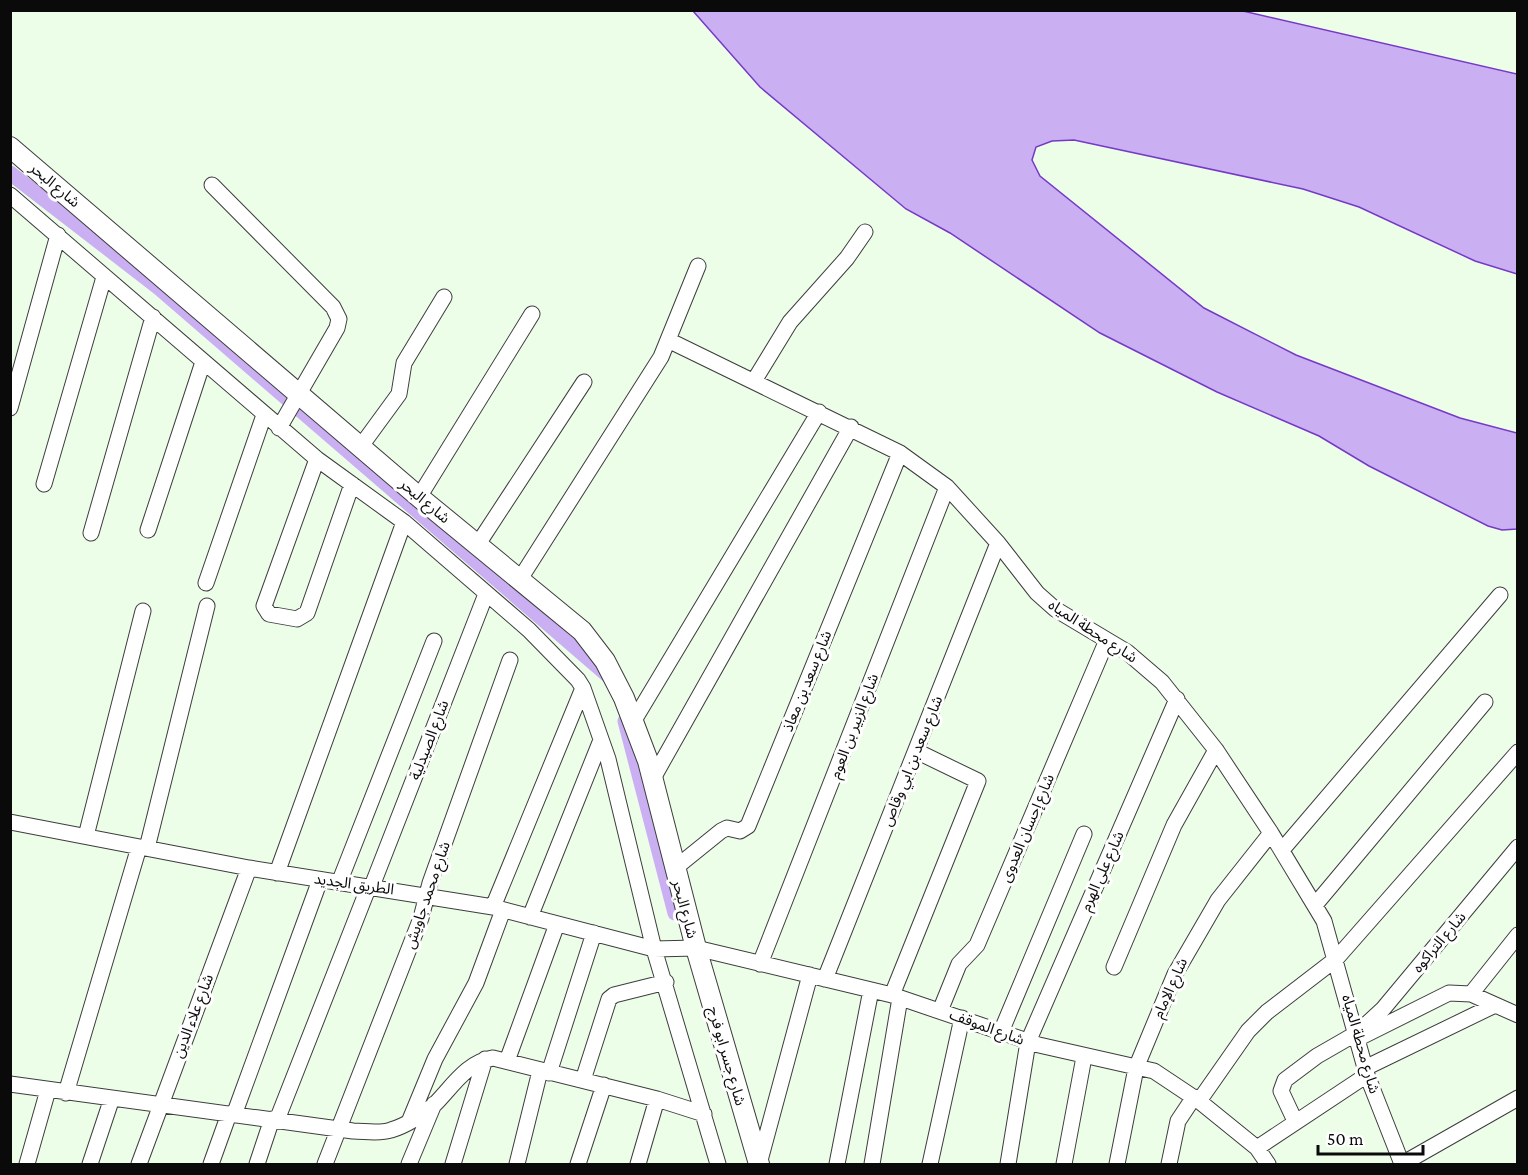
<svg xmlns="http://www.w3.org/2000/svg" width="1528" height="1175" font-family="'Crimson Pro','Noto Sans Arabic',serif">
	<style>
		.water { fill: #cbaff3; stroke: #7639c7; stroke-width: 1.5 }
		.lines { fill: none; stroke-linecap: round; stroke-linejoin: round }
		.canal { stroke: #cbaff3; stroke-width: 15 }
		.minor-casing { stroke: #3d3d3d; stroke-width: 17 }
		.tertiary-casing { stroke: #3d3d3d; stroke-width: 22 }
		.minor { stroke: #fff; stroke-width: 15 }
		.tertiary { stroke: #fff; stroke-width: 20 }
		.labels { text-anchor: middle; stroke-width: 6; stroke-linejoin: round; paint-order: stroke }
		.street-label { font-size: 15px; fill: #0a0a0a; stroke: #fff }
	</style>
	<rect width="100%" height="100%" fill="#ecfee8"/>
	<path class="water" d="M693 11H1243L1517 74V274L1475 261 1359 207 1303 189 1074 140 1052 141 1036 147 1032 160 1040 176 1204 308 1296 355 1460 418 1517 433V529L1502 530 1488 526 1369 466 1319 436 1217 392 1100 333 950 233 906 209 760 87Z"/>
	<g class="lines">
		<path class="canal" d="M10 173 159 288 612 679
			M625 721 675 913"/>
		<g class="minor-casing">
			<path id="minor" d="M212 185 333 307 339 319 337 328 279 428
				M10 195 317 459 404 522 529 630 578 680 583 688 608 759 654 949 718 1164
				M668 340 900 453 947 487 998 543 1037 593 1055 609 1127 652 1162 682 1216 750 1271 833 1324 921 1367 1075 1402 1164
				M754 381 790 322 847 258 865 232
				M10 408 58 235
				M361 446 399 394 404 363 444 297
				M317 459 264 606 269 614 297 619 307 613 352 484
				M44 484 104 277
				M419 497 532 314
				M148 530 203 362
				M91 533 153 317
				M478 544 584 382
				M520 579 661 357 698 266
				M206 583 264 415
				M633 722 819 412
				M652 780 851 427
				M10 822 249 868 493 907 654 949 696 948 892 995 1039 1045 1154 1071 1199 1101 1257 1148 1268 1164
				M86 836 143 611
				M147 848 207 606
				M1282 850 1500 595
				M674 869 721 831 727 828 740 831 748 826 900 453
				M277 873 404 522
				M339 883 434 641
				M372 886 486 594
				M1315 905 1485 702
				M493 907 583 688
				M530 917 601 740
				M760 964 947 487
				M1114 967 1174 825 1216 750
				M825 979 998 543
				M1471 994 1518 935
				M892 995 978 781 916 751
				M940 1011 959 964 977 945 1107 640
				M1001 1032 1084 834
				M1361 1037 1449 993 1471 994 1518 1015
				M507 1061 557 924
				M1365 1068 1495 1005
				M549 1073 594 933
				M583 1080 609 999 614 995 666 982
				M10 1084 353 1131C365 1131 379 1134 391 1130 405 1126 423 1115 435 1104 452 1087 467 1062 493 1058L657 1099 704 1114
				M66 1093 139 847
				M1199 1101 1248 1031 1267 1012 1336 959 1518 752
				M234 1115 320 880
				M277 1120 369 886
				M1295 1121 1281 1091 1285 1080 1317 1056 1357 1033 1383 1009 1518 847
				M409 1122 435 1059 476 983 503 910
				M1257 1148 1367 1075
				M27 1164 48 1090
				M90 1164 112 1098
				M139 1164 249 868
				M211 1164 229 1114
				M257 1164 272 1119
				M325 1164 421 918 430 883 510 660
				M409 1164 434 1104
				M453 1164 485 1059
				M517 1164 540 1071
				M578 1164 604 1085
				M638 1164 657 1099
				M759 1164 810 975
				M837 1164 871 990
				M872 1164 900 998
				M930 1164 962 1018
				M1008 1164 1028 1042 1177 699
				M1064 1164 1084 1057
				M1117 1164 1136 1068 1175 974 1218 900 1271 833
				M1169 1164 1178 1121 1194 1097
				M1402 1164 1518 1098"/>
		</g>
		<g class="tertiary-casing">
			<path id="tertiary" d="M10 147 419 497 582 631 605 661 624 698 648 761 696 948 759 1164"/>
		</g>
		<use href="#minor" class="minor"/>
		<use href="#tertiary" class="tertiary"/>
	</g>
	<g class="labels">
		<g class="street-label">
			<text transform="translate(55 185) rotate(40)" y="5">شارع البحر</text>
			<text transform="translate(425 501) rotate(40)" y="5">شارع البحر</text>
			<text transform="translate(1093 631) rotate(33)" y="5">شارع محطة المياه</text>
			<text transform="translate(807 681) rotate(-68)" y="5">شارع سعد بن معاذ</text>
			<text transform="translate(854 726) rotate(-69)" y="5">شارع الزبير بن العوم</text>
			<text transform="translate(429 740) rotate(-69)" y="5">شارع الصيدلية</text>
			<text transform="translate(912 761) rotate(-68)" y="5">شارع سعد بن ابي وقاص</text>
			<text transform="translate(1027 828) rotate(-67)" y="5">شارع إحسان العدوى</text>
			<text transform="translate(1102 871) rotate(-66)" y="5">شارع علي الهرم</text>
			<text transform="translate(354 884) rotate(8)" y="5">الطريق الجديد</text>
			<text transform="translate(427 895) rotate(-71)" y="5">شارع محمد جاويش</text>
			<text transform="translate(685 909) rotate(75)" y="5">شارع البحر</text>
			<text transform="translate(1439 942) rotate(-50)" y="5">شارع التراكوه</text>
			<text transform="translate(1170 988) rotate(-66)" y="5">شارع الإمام</text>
			<text transform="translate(193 1016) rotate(-69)" y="5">شارع علاء الدين</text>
			<text transform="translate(987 1027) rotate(20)" y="5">شارع الموقف</text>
			<text transform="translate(1361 1044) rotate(74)" y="5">شارع محطة المياه</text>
			<text transform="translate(727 1056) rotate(74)" y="5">شارع جسر ابو فرج</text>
		</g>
	</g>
	<rect width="1528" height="1175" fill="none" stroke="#0a0a0a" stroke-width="24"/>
	<path d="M1318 1145v9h105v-9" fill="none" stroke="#0a0a0a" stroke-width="3"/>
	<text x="1327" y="1145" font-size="18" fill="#0a0a0a" stroke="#ffffff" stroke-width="4.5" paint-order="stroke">50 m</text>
</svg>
